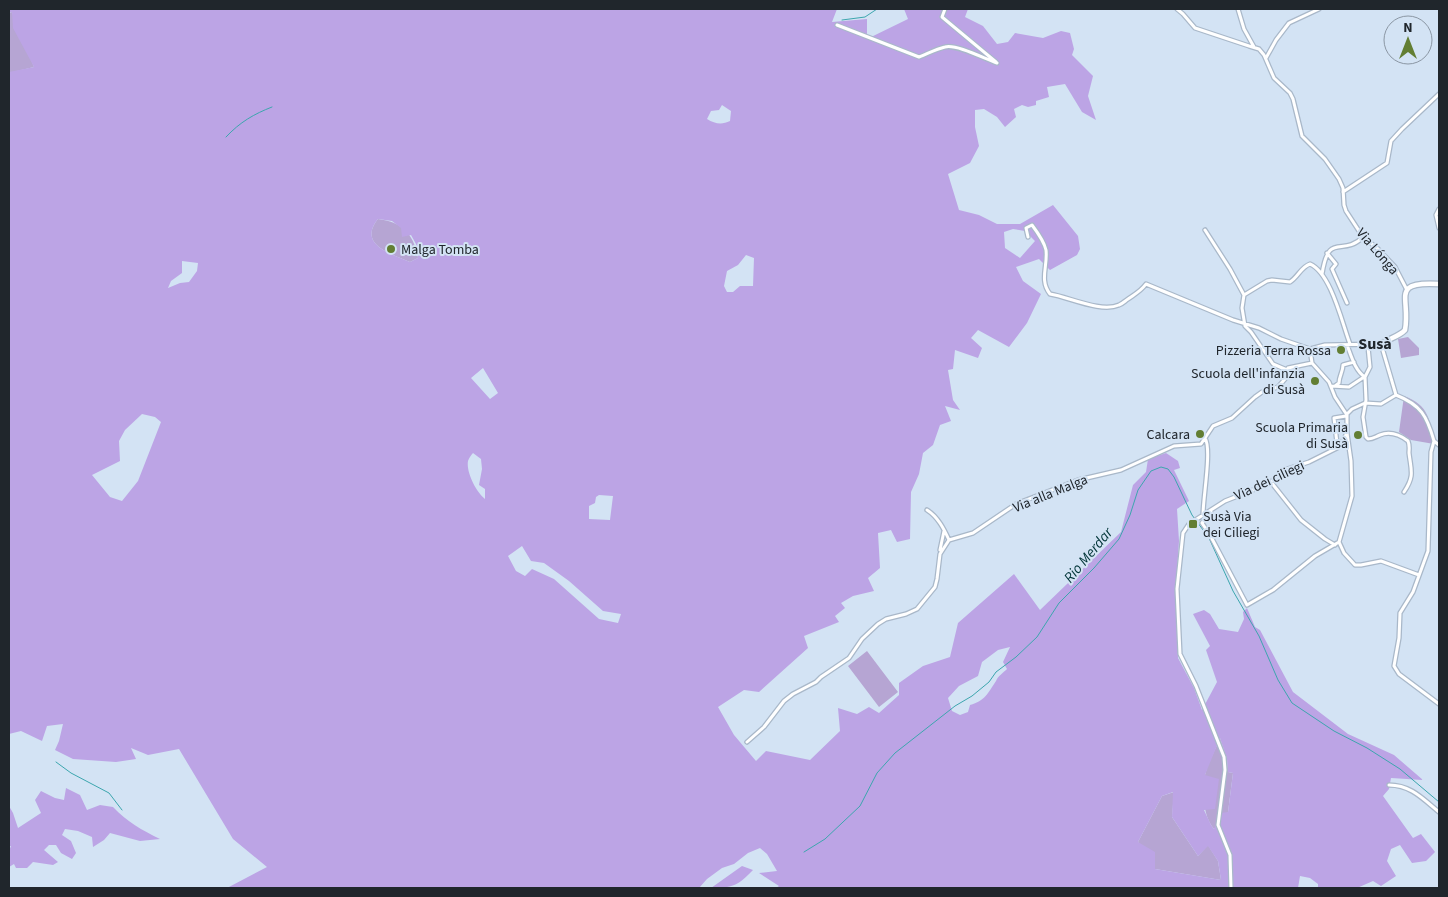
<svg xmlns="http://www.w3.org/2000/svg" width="1448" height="897" font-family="'Source Sans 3',sans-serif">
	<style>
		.green { fill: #b6a5d3 }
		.forest { fill: #bca4e5; fill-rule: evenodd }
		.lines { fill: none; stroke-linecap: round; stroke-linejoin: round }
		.stream { stroke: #3ca6ae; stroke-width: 1 }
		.minor-casing { stroke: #a9b8c9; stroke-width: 5.5 }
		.tertiary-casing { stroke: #a9b8c9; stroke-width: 7 }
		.minor { stroke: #fff; stroke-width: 3 }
		.tertiary { stroke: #fff; stroke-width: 4.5 }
		.poi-dot { fill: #627e33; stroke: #d3e3f4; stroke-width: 2 }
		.labels { text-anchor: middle; stroke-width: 4; stroke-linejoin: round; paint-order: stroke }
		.poi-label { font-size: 14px; fill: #20262c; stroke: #d3e3f4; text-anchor: end }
		.street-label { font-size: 14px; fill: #20262c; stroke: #d3e3f4 }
		.water-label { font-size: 15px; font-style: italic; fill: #003437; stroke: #d3e3f4 }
		.quarter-label { font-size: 16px; font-weight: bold; fill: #20262c; stroke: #d3e3f4 }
	</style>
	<rect width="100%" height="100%" fill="#d3e3f4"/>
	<path class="green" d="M12 12 34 67 9 73V13Z
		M378 219C402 222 414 234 418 258L410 262C392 254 357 245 378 219Z
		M1408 337 1419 348V355L1401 358 1398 339Z
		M1404 396C1429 405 1430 420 1434 444L1411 440 1399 432Z
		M867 651 898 692 879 707 848 666Z
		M1220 738 1227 759 1228 772 1233 773 1228 812 1214 829C1203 817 1202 791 1205 775 1208 763 1215 750 1220 738Z
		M1174 792 1172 817 1198 856 1208 845 1218 861 1221 880 1155 869 1138 842 1162 796Z"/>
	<path class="forest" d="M9 9H837L832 22 867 19V39L908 19 904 9H968L965 17 983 26 997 44 1008 42 1015 33 1043 38 1061 31 1070 33 1074 49 1072 55 1093 76 1088 96 1096 120 1082 112 1065 84 1047 87 1049 97 1036 101V105L1028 107 1022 105 1014 109 1016 117 1005 127 997 117 984 109 975 110V127L979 146 970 163 948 174 959 210 979 215 997 224H1020L1053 205 1078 236 1080 249 1077 255 1050 270 1039 259 1016 267 1023 281 1041 294 1027 323 1009 347 978 330 971 338 982 348 978 358 955 350 953 369 948 370 953 400 960 410 945 406 951 421 940 425 933 445 923 453 919 474 911 492 910 539 897 542 891 530 878 533 880 568 868 578 874 591 853 596 841 603 845 608 835 616 839 622 804 636 808 648 759 692 744 690 718 707 734 735 756 761 766 751 810 760 840 731 838 708 857 714 869 707 879 713 899 695V683L923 666 950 657 958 623 1014 574 1040 610 1121 532 1133 485 1146 472 1148 459 1166 453 1178 461 1180 468 1174 470 1189 501 1177 509 1179 541 1176 587 1178 658 1194 688 1202 710 1217 682 1206 650 1210 646 1193 614 1204 610 1210 614 1219 629 1238 632 1244 619 1243 612 1247 608 1255 627 1260 630 1293 692 1348 734 1394 755 1423 780 1391 778 1389 789 1383 796 1413 838 1421 834 1435 852 1426 861 1412 863 1400 845 1391 849 1387 861 1396 876 1381 886 1373 881 1357 888H1318V884L1310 878 1300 876 1298 888H776L779 886 759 873 777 871 767 854 760 848 748 853 734 864 722 868 707 879 699 888H227L267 867 233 839 179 749 148 755 131 748 136 759 116 762 73 759 55 750 59 741 63 724 47 726 42 741 21 731 9 734V72L34 67 13 28 12 12 9 13ZM722 105 731 111 730 121C722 125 715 124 707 119L711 111 719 110ZM378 219 392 221 401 228 402 237 411 235 416 244 418 258 410 262C392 254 357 245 378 219ZM1013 229 1025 231 1035 241 1020 258 1005 248 1004 232ZM746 255 754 258 753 286H740L733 292H727L724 286 727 271 738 265ZM182 261 198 263 197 271 189 282 180 283 168 288 171 281 182 273ZM483 368 498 393 490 399 471 378ZM142 414 155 417 161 422 138 481 122 501 110 497 92 475 120 461 119 441 125 430ZM473 453 481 459 482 469 479 485 485 489V499C476 492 466 472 468 461 469 458 471 455 473 453ZM599 495 613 496 610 520 589 519V506L595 503 596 497ZM522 546 531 561 544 563 569 581 603 611 621 614 618 623 599 619 554 579 532 569 525 576 516 571 508 556ZM1010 647 1003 662 1007 669C1003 673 998 676 996 681 988 693 985 701 970 705L968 712 960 715 952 711 948 698 959 686 978 676 982 662 998 650ZM1220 738 1227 759 1228 772 1233 773 1228 812 1221 813 1214 829 1211 825 1204 810 1215 809 1219 779 1205 775ZM1173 792 1172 817 1198 856 1208 846 1218 861 1221 880 1155 869V852L1138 842 1162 796Z
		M66 788 80 795 87 810 100 805 113 807C127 822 142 830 160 839L140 841 110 833 104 840 93 847 92 837 78 831 65 829 62 835 71 841 76 853 72 859 61 853 56 845H49L44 850 58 862 53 865 33 862 27 868H16L14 864 9 867V851L11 846H9V806L13 813 18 828 41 813 35 800 41 791 55 798 64 800Z
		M742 866 753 870C738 886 732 888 711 888Z"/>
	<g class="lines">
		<path class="stream" d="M842 20 865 17 877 9
			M226 137C240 122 254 114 272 107
			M56 762 71 773 109 793 122 810
			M804 852 825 839 860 806 877 773 895 753 955 706 972 696 989 682 996 672 1016 657 1037 637 1059 603 1094 568 1119 539 1130 515 1138 490 1151 471 1161 467 1168 469 1174 477 1192 515 1209 538 1233 591 1259 636 1278 680 1292 703 1334 731 1367 748 1400 769 1439 802"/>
		<g class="minor-casing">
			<path id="minor" d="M945 9 942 17 996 62
				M1177 9 1183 14 1195 28 1249 46 1259 49 1264 55 1274 78 1290 93 1293 99 1302 136 1325 159 1339 179 1343 188 1344 205 1346 211 1363 237 1378 249 1395 267 1407 290
				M1238 9 1244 29 1254 47
				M837 25 919 57C927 54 936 49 945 47 957 44 985 59 997 63
				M1266 58 1276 40 1289 23 1319 9
				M1343 192 1387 163 1391 141 1402 129 1439 94
				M1439 209 1436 215 1439 228
				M1205 230 1230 269 1244 295 1242 308 1245 326 1251 332 1273 364 1287 370
				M1028 237 1026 228 1032 225C1038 233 1044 241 1046 250 1048 266 1039 280 1050 294 1069 297 1101 313 1119 305 1122 304 1125 301 1128 299 1135 294 1141 291 1146 284L1233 320 1259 328 1281 339 1310 349 1325 345 1381 344 1396 395C1421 405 1427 416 1434 441
				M1327 253 1336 264 1332 269 1347 303
				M1322 274C1329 230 1342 258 1363 237
				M1244 295 1267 281 1272 280 1290 282C1298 277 1301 267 1310 264 1331 273 1342 323 1350 344
				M1369 344 1368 347 1370 367 1365 377 1366 400 1363 417 1366 437 1368 439C1373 439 1375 437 1380 435 1390 431 1400 435 1408 441 1410 446 1409 449 1409 453 1411 470 1415 476 1404 492
				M1347 345C1351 355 1355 371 1365 377
				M1312 363 1329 382 1335 397 1347 415
				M1331 386 1349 387 1364 377
				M1335 386 1339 383C1339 376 1343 372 1343 365L1354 362
				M1365 403 1381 404 1396 395
				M1347 414 1352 409 1365 403
				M1347 433 1351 461 1352 496 1339 542 1344 553 1355 565H1361L1381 561 1419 575
				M1434 441 1431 452 1428 551 1413 592 1400 613 1399 638 1394 666 1399 674 1439 704
				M1434 441 1439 445
				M1340 445 1337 443 1334 418 1346 416
				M1271 482 1301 520 1325 539 1335 545
				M927 510C938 517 944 529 949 540
				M1211 512 1202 523 1210 535 1247 605 1273 590 1315 556 1339 542
				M1203 515C1203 497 1212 449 1205 438
				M940 550 944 531
				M747 742 764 727 784 701 793 694 816 682 821 677 849 658 862 639 878 624 886 619 906 614 917 609 935 587 937 579 940 554 949 540 973 533 1016 504 1078 480 1121 470 1174 446 1201 444 1213 426 1232 418 1255 397 1262 392 1278 387 1285 379 1288 368 1312 363 1310 349
				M1389 785C1411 785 1423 799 1439 812
				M1231 888 1230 855 1218 825 1225 770 1224 757 1196 686 1180 654 1177 589 1183 533 1189 524 1225 501 1263 486 1271 482 1284 470 1309 462 1337 448 1342 442 1347 433V415"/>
		</g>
		<g class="tertiary-casing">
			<path id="tertiary" d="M1381 344C1388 339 1400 336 1405 330 1411 298 1389 281 1439 284"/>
		</g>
		<use href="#minor" class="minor"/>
		<use href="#tertiary" class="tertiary"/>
	</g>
	<g class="poi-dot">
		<circle cx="391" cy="249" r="5"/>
		<circle cx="1341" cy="350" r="5"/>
		<circle cx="1315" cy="381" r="5"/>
		<circle cx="1200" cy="434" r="5"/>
		<circle cx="1358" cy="435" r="5"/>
		<rect x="1188" y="519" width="10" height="10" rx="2.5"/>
	</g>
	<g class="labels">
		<g class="poi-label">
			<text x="401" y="254" text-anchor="start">Malga Tomba</text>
			<text x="1331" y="355">Pizzeria Terra Rossa</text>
			<text x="1305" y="378">Scuola dell'infanzia<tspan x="1305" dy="16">di Susà</tspan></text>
			<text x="1348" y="432">Scuola Primaria<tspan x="1348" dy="16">di Susà</tspan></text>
			<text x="1190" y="439">Calcara</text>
			<text x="1203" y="521" text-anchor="start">Susà Via<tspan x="1203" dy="16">dei Ciliegi</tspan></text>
		</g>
		<g class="street-label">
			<text transform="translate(1378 251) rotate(49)" y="5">Via Lónga</text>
			<text transform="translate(1269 480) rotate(-25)" y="5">Via dei ciliegi</text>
			<text transform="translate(1050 493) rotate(-22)" y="5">Via alla Malga</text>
		</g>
		<g class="water-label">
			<text transform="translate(1088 555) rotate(-50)" y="5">Rio Merdar</text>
		</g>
		<g class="quarter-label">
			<text x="1375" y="349">Susà</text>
		</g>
	</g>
	<rect width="1448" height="897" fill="none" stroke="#20262c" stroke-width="20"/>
	<g transform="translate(1408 40)"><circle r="24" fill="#d3e3f4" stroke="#8b97a4"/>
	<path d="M0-4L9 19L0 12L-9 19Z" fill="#627e33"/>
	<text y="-8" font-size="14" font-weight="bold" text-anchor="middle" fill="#20262c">N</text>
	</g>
</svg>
